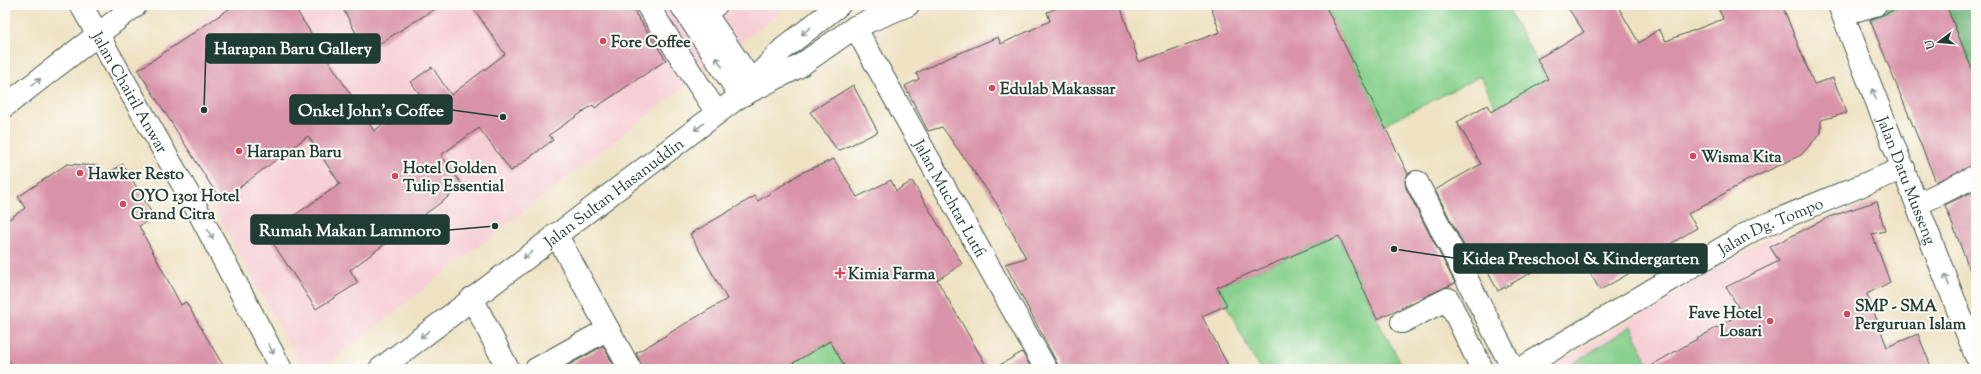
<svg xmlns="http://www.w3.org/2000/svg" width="1981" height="374" font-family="'Sorts Mill Goudy',serif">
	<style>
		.built { fill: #f6cfd6 }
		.green { fill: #87d08d; stroke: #538660 }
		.forest { fill: #6db278; stroke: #467856 }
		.building { fill: #d993a8 }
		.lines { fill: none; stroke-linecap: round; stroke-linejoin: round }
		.minor-casing { stroke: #3e5649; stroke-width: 24 }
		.major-casing { stroke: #3e5649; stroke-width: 24 }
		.minor { stroke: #fff; stroke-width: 22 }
		.major { stroke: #fff; stroke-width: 22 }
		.oneway { stroke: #8f9e9a }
		.poi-dot { fill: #d1495b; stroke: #fdfcf7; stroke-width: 1.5 }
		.labels { text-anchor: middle; stroke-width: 4; stroke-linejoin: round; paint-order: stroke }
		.poi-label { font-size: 16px; font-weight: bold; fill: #1f3d34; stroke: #fdfcf7; text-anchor: start }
		.street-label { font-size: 16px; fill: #1f3d34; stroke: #fdfcf7 }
		.leader { fill: none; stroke: #1f3d34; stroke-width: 1.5 }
		.callout-dot { fill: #1f3d34; stroke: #fdfcf7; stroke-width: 1.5 }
		.callout { fill: #1f3d34; stroke: #1f3d34; stroke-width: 1.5 }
		.callout-label { font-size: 17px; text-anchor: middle; font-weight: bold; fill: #fff }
	</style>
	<rect width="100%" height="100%" fill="#fdfcf7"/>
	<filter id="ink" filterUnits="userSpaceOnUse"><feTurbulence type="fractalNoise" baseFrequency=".025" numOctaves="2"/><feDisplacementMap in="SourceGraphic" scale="8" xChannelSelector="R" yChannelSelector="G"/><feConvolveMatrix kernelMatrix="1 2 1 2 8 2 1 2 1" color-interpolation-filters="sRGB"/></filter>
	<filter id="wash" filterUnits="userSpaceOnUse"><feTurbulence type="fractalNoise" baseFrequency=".012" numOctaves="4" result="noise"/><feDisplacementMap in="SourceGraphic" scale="16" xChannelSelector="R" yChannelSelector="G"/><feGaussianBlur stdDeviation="0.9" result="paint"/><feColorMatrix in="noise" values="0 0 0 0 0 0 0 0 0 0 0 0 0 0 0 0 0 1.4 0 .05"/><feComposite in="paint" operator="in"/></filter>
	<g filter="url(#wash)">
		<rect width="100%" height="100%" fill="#eee2c3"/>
		<path class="built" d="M220 5H786L787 7 321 369H303L140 76Z
			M1778 232 1835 369H1548Z"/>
		<path class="green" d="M1325 5H1506L1547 80 1496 109 1481 76 1384 125Z
			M1330 217 1377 319 1404 369H1259L1217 287 1332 239Z
			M1631 326 1651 369H1565Z
			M830 341 846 369H783Z"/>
		<path class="forest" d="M1860 5H1906L1870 20Z
			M1946 5H1976V79L1974 74Z"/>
		<g id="blocks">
			<path class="building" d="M235 5H293L374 131 421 96 411 82 432 67 451 95 505 54 471 5H630L666 60 595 108 593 105 549 135 553 140 511 171 479 128 441 155 463 186 350 270 358 283 316 309 267 234 340 184 308 136 221 201 138 70Z
				M341 5H441L366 52Z
				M1065 5H1120L1139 62 1220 32 1210 5H1325L1408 174 1405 181 1406 188 1455 283 1377 319 1339 236 1217 287 1227 305 1202 316 1230 369H1058L1057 363 1005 264 1026 258 997 204 942 127 928 131 905 86 919 79 916 73 948 58 998 37 1001 44 1050 21 1047 12Z
				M1566 5H1617L1639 43 1659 29 1666 41 1723 19 1717 5H1782L1814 84 1833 78 1847 113 1821 120V133L1801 155 1746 181 1688 214 1697 228 1649 257 1651 261 1600 290 1575 248 1498 291 1486 269 1478 273 1435 190 1481 164 1457 122 1487 105 1491 112 1548 79 1537 59 1584 32Z
				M1906 5H1946L1976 79V164L1936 182 1870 20Z
				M853 85 878 132 838 151 810 112Z
				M834 159 857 197 891 180 896 191 912 181 962 264 937 280 988 369H846L830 341 783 369H642L636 353 727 299 690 234 755 196 758 201 801 173Z
				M67 164 98 166 104 176 123 164 154 217 139 226 181 305 186 302 225 369H15L5 355V222L25 208 18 197Z
				M1976 190V280L1974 281 1945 205Z
				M1877 201 1885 231 1872 234 1890 282 1867 294 1887 347 1918 334 1932 369H1645L1742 313 1726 287 1779 261 1770 247 1829 217Z
				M603 346 616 369H562Z
				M1022 352 1032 369H993Z"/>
		</g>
	</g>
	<g filter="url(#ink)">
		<use href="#blocks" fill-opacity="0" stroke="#3e5649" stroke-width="1"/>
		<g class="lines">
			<g class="minor-casing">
				<g id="minor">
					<path id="s1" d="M81 5 198 211 281 369"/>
					<path d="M647 5 717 113"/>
					<path d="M681 5 740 95"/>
					<path d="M716 5 705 13 752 82"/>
					<path id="s2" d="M1839 5 1976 356"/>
					<path d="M1843 14 1875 5"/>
					<path id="s3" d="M855 27 1046 369"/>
					<path d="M739 97 798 67 855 27 908 5"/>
					<path d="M5 106 136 5"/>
					<path d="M1417 182 1513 369"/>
					<path d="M1918 204 1976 176"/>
					<path d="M556 234 630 369"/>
					<path d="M472 298 508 369"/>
					<path d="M1402 322 1448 299 1482 369"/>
					<path d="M536 369 608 329"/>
					<path id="s4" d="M1520 369 1753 230 1904 168"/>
				</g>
			</g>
			<g class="major-casing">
				<g id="major">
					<path id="s5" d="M380 369 736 99 783 49 839 5"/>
				</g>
			</g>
			<use href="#minor" class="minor"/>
			<use href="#major" class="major"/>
		</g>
		<defs><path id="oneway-shaft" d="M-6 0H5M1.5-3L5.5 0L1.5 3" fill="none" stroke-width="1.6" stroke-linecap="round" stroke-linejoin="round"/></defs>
		<g class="oneway">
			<use href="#oneway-shaft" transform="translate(806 31) rotate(141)"/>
			<use href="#oneway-shaft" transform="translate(719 62) rotate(-123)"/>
			<use href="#oneway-shaft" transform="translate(36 82) rotate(-37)"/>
			<use href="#oneway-shaft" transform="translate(1874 94) rotate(-112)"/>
			<use href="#oneway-shaft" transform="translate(699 127) rotate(143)"/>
			<use href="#oneway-shaft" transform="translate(210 234) rotate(62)"/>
			<use href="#oneway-shaft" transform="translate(528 255) rotate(143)"/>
			<use href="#oneway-shaft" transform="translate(1947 280) rotate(-111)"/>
			<use href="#oneway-shaft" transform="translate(425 334) rotate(142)"/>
			<use href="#oneway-shaft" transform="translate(271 349) rotate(62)"/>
		</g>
	</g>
	<g class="poi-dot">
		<circle cx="603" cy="41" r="4"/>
		<circle cx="992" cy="88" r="4"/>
		<circle cx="239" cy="151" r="4"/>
		<circle cx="1693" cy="156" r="4"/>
		<circle cx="80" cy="173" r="4"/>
		<circle cx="395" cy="176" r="4"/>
		<circle cx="123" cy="204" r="4"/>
		<path d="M838 267h4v4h4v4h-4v4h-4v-4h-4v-4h4z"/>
		<circle cx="1847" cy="314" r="4"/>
		<circle cx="1770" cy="321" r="4"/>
	</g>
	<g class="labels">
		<g class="poi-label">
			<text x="611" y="47">Fore Coffee</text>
			<text x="1000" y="94">Edulab Makassar</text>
			<text x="247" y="157">Harapan Baru</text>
			<text x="1701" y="162">Wisma Kita</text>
			<text x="403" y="173">Hotel Golden<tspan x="403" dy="18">Tulip Essential</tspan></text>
			<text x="88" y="179">Hawker Resto</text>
			<text x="131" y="201">OYO 1301 Hotel<tspan x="131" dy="18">Grand Citra</tspan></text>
			<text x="848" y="279">Kimia Farma</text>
			<text x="1855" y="311">SMP - SMA<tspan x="1855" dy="18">Perguruan Islam</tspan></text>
			<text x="1762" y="318" text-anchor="end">Fave Hotel<tspan x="1762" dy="18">Losari</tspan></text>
		</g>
		<g class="street-label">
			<text dy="6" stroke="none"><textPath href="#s1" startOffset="100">Jalan Chairil Anwar</textPath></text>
			<text dy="6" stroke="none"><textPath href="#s2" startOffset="188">Jalan Datu Musseng</textPath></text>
			<text dy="6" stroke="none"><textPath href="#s5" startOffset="293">Jalan Sultan Hasanuddin</textPath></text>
			<text dy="6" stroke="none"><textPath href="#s3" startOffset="196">Jalan Muchtar Lutfi</textPath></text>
			<text dy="6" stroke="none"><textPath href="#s4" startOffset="289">Jalan Dg. Tompo</textPath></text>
		</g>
	</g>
	<path class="leader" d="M204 110L206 48M503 117L452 110M495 226L449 230M1394 249L1454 258"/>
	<g class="callout-dot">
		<circle cx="204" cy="110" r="4"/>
		<circle cx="503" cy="117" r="4"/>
		<circle cx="495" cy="226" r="4"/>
		<circle cx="1394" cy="249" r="4"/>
	</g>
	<g class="callout">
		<rect x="206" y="34" width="174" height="29" rx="4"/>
		<rect x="290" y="95" width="162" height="29" rx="4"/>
		<rect x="251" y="215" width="198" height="29" rx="4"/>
		<rect x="1454" y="244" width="253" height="29" rx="4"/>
	</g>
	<g class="callout-label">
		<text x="293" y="54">Harapan Baru Gallery</text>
		<text x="371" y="116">Onkel John's Coffee</text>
		<text x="350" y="236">Rumah Makan Lammoro</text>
		<text x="1581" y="264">Kidea Preschool &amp; Kindergarten</text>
	</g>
	<rect width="1981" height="374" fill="none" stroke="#fdfcf7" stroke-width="20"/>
	<g transform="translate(1939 42) rotate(254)" stroke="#fdfcf7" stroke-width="3" paint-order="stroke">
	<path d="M0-3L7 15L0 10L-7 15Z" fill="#1f3d34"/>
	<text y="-6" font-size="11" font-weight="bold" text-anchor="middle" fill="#1f3d34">U</text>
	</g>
</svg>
